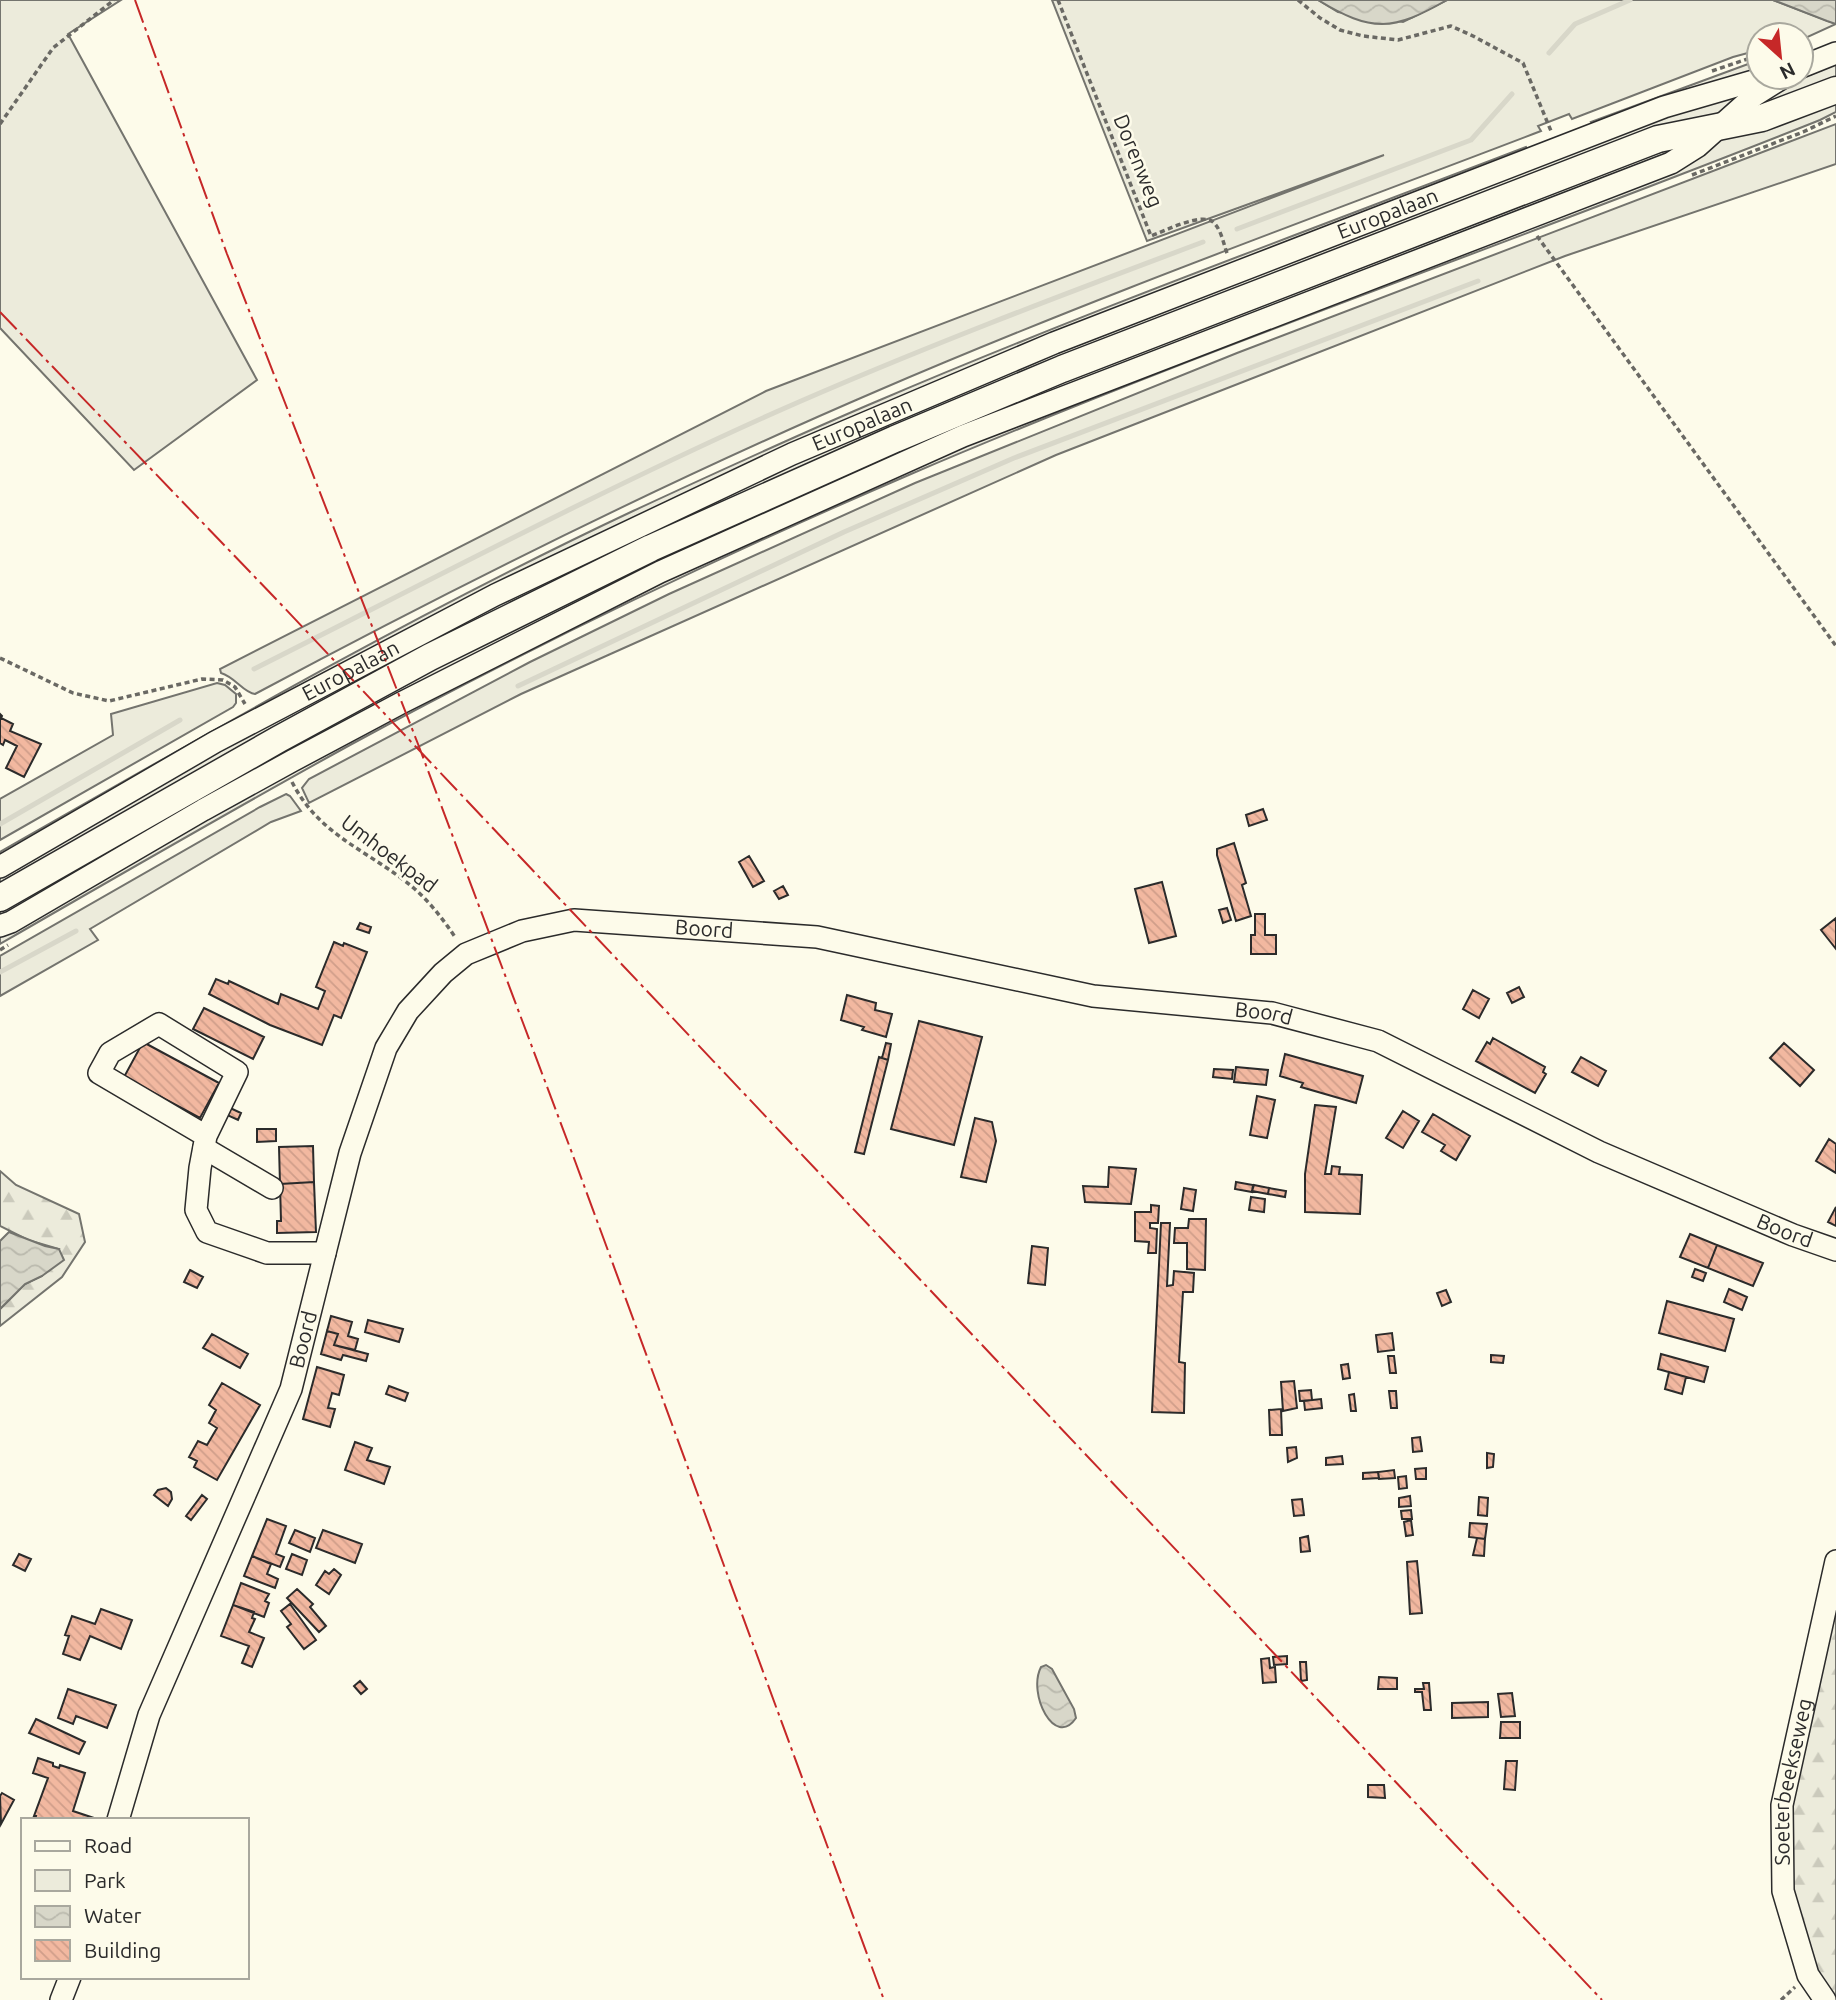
<svg xmlns="http://www.w3.org/2000/svg" width="1836" height="2000" font-family="Ubuntu,sans-serif">
	<style>
		.green { fill: #ecebdb; stroke: #74746e; stroke-width: 2 }
		.forest { fill: url(#forest-firs); stroke: #74746e; stroke-width: 2 }
		.water { fill: url(#water-waves); stroke: #74746e; stroke-width: 2 }
		.lines { fill: none; stroke-linecap: round; stroke-linejoin: round }
		.stream { stroke: #d8d7c9; stroke-width: 5 }
		.building { fill: url(#building-back-hatch); stroke: #2b2b2b; stroke-width: 2 }
		.minor-casing { stroke: #2b2b2b; stroke-width: 24 }
		.major-casing { stroke: #2b2b2b; stroke-width: 29 }
		.path { stroke: #6a6964; stroke-width: 3.5; stroke-dasharray: 5 3.5; stroke-linecap: butt }
		.minor { stroke: #fdfbea; stroke-width: 21 }
		.major { stroke: #fdfbea; stroke-width: 26 }
		.power { stroke: #c62828; stroke-width: 2; stroke-dasharray: 24 5 3.5 5; stroke-linecap: butt }
		.labels { text-anchor: middle; stroke-width: 5; stroke-linejoin: round; paint-order: stroke }
		.street-label { font-size: 21px; fill: #2b2b2b; stroke: #fdfbea }
	</style>
	<defs>
		<pattern id="forest-firs" width="22" height="20" patternUnits="userSpaceOnUse" patternTransform="scale(1.75)"><rect width="22" height="20" fill="#ecebdb"/><path d="M5 1l3.5 6h-7zM16 11l3.5 6h-7z" fill="#cbcabc"/></pattern>
		<pattern id="water-waves" width="16" height="10" patternUnits="userSpaceOnUse" patternTransform="scale(1.75)"><rect width="16" height="10" fill="#d8d7c9"/><path d="M0 5q4-4 8 0t8 0" fill="none" stroke="#bab9ad"/></pattern>
		<pattern id="building-back-hatch" width="6" height="6" patternUnits="userSpaceOnUse" patternTransform="scale(1.75)"><rect width="6" height="6" fill="#f2b8a0"/><path d="M-1 5l2 2M0 0l6 6M5-1l2 2" fill="none" stroke="#d09e8a"/></pattern>
	</defs>
	<rect width="100%" height="100%" fill="#fdfbea"/>
	<path class="green" d="M0 0H121L68 34 257 380 134 470 0 328Z
		M1052 0H1318L1338 12 1403 22 1447 0H1773L1836 24 1801 40V35H1759V50L1733 57 1572 119 1569 114 1538 126 1541 131C1319 216 1095 297 877 391 665 482 459 585 255 694 244 693 235 677 221 673L220 669 766 391 1384 155 1147 241Z
		M1759 60V71L1597 130 1591 122Z
		M1836 64V81L1763 107 1760 100 1792 82Z
		M1751 86 1727 115 892 428 0 887V874L226 744 498 599 887 418 1678 110Z
		M1836 102V112L1820 120C1518 241 1210 346 911 474 720 556 532 646 350 745 232 810 116 877 0 944V931L522 646 908 466 1718 138Z
		M1836 124V164L1565 256 1056 455 521 694 309 803 302 788 309 779 530 662 669 594 915 483 1237 353Z
		M1526 147 1530 156 751 468 0 861V852C208 733 416 613 633 511 715 473 797 435 880 400 1093 309 1310 230 1526 147Z
		M1675 147 1677 153 773 516 0 920V908L240 770 513 628 652 559 1067 378 1603 172Z
		M217 683 225 685 236 694V703L233 707 0 840V799L113 735 111 714Z
		M286 794 290 796 301 811 271 822 90 929 98 940 0 996V956L260 807Z"/>
	<path class="forest" d="M0 1171 16 1185 79 1214 85 1242 62 1277 0 1326V1309L25 1284 42 1276 59 1249 28 1240 0 1226Z
		M1836 1579V2000H1825L1783 1891 1782 1805Z"/>
	<path class="water" d="M1318 0H1447C1393 31 1372 33 1318 0Z
		M1773 0H1836V24L1827 21Z
		M9 1232 45 1246 59 1249 64 1260 42 1276 25 1284 0 1309V1241Z
		M1046 1665 1052 1669 1074 1709 1076 1718C1055 1749 1027 1694 1041 1667Z"/>
	<g class="lines">
		<path class="stream" d="M1549 53 1575 24 1630 0
			M1237 229 1471 140 1512 94
			M254 669C427 582 599 491 776 412 916 350 1059 296 1203 242
			M518 686 844 532 1014 458 1478 281
			M0 824 180 720
			M0 972 76 931"/>
	</g>
	<path class="building" d="M0 714 2 716 1 718 13 724 10 731 41 744 24 777 6 768 17 746 5 740 3 745 0 743Z
		M1263 809 1267 820 1249 826 1246 815Z
		M1234 843 1246 883 1242 885 1251 916 1236 921 1217 855V849Z
		M749 856 764 881 753 887 739 862Z
		M1162 882 1176 936 1149 943 1135 889Z
		M783 886 788 895 779 899 774 891Z
		M1227 908 1231 920 1223 923 1219 910Z
		M1255 914H1265V935H1276V954H1251V935H1255Z
		M1836 918V949L1821 930Z
		M360 923 371 927 369 933 357 929Z
		M334 942 343 946 344 943 367 952 341 1018 334 1015 322 1045 270 1025 209 994 216 979 228 984 229 981 278 1004 281 994 318 1009 325 991 316 987Z
		M1519 987 1524 997 1512 1003 1507 993Z
		M1473 990 1489 999 1479 1018 1463 1009Z
		M847 995 876 1003 875 1010 892 1014 886 1037 862 1030 864 1027 841 1020Z
		M204 1008 264 1037 253 1059 193 1029Z
		M919 1021 982 1037 954 1145 891 1129Z
		M1493 1038 1545 1067 1543 1072 1546 1074 1535 1093 1476 1061 1487 1042 1490 1044Z
		M143 1042 219 1083 200 1118 124 1077Z
		M886 1043 891 1044 888 1060 882 1058Z
		M1784 1043 1814 1070 1800 1086 1770 1058Z
		M1285 1054 1363 1076 1356 1103 1301 1087 1303 1083 1280 1076Z
		M879 1057 888 1060 864 1154 855 1152Z
		M1581 1057 1606 1071 1598 1086 1572 1072Z
		M1236 1067 1268 1070 1266 1085 1234 1082Z
		M1214 1069 1233 1070 1232 1079 1213 1077Z
		M1257 1096 1275 1100 1267 1138 1250 1135Z
		M1315 1105 1336 1107 1325 1174H1331L1332 1166 1340 1167 1339 1174 1362 1175 1360 1214 1305 1212V1174Z
		M228 1107 241 1113 238 1120 225 1114Z
		M1403 1111 1419 1121 1403 1148 1386 1138Z
		M1433 1114 1470 1136 1456 1160 1441 1151 1445 1145 1422 1132Z
		M975 1118 992 1122 996 1141 986 1182 961 1177Z
		M257 1129H276V1141L257 1142Z
		M1829 1139 1836 1144V1173L1816 1161Z
		M313 1146 314 1182 280 1184 279 1147Z
		M1109 1167 1136 1169 1131 1204 1085 1202 1083 1186 1108 1187Z
		M314 1182 316 1232 277 1233V1221H281L280 1184Z
		M1236 1182 1253 1185 1252 1192 1235 1189Z
		M1254 1185 1269 1188 1268 1194 1252 1191Z
		M1184 1188 1196 1190 1193 1211 1181 1209Z
		M1269 1188 1286 1191 1285 1197 1268 1194Z
		M1251 1197 1265 1199 1264 1212 1249 1210Z
		M1151 1205 1159 1206 1158 1223H1150V1228L1157 1229 1156 1253H1148L1149 1242 1135 1241V1212H1151Z
		M1836 1207V1226L1828 1222Z
		M1189 1219H1206L1205 1270 1187 1269V1243H1174L1175 1228H1188Z
		M1161 1223H1170L1167 1286 1173 1285 1174 1271 1194 1273 1193 1292H1183L1179 1362 1185 1363 1184 1413 1152 1412Z
		M1690 1234 1717 1245 1708 1268 1680 1257Z
		M1717 1245 1763 1263 1753 1286 1708 1268Z
		M1032 1246 1048 1248 1045 1285 1028 1283Z
		M1695 1269 1706 1273 1703 1281 1692 1277Z
		M190 1270 203 1277 197 1288 184 1282Z
		M1729 1289 1747 1297 1742 1310 1724 1302Z
		M1446 1290 1451 1302 1442 1306 1437 1293Z
		M1667 1301 1734 1319 1725 1351 1659 1333Z
		M331 1316 352 1322 348 1336 358 1339 355 1350 334 1345 338 1334 327 1331Z
		M368 1320 403 1329 399 1342 365 1332Z
		M327 1331 338 1334 334 1345 368 1354 366 1361 343 1355 341 1360 321 1354Z
		M1392 1333 1394 1350 1378 1352 1376 1335Z
		M212 1334 248 1354 240 1368 203 1348Z
		M1661 1354 1708 1367 1704 1382 1658 1369Z
		M1491 1355 1504 1356 1503 1363 1491 1362Z
		M1388 1356H1394L1396 1373H1390Z
		M1348 1364 1350 1378 1343 1379 1341 1365Z
		M317 1367 344 1375 339 1395 332 1393 328 1408 335 1409 330 1427 303 1419Z
		M1669 1372 1686 1377 1682 1394 1665 1389Z
		M1294 1381 1297 1408 1283 1411 1281 1382Z
		M222 1383 260 1405 217 1480 194 1467 197 1461 189 1457 198 1441 207 1445 217 1428 209 1423 216 1410 209 1405Z
		M389 1386 408 1393 405 1401 386 1394Z
		M1311 1390 1312 1400 1300 1401 1299 1391Z
		M1389 1391H1396L1397 1408H1391Z
		M1354 1394 1356 1411H1351L1349 1395Z
		M1321 1399 1322 1408 1305 1410 1304 1401Z
		M1281 1409 1282 1435H1270L1269 1410Z
		M1420 1437 1422 1451 1413 1452 1412 1438Z
		M355 1442 372 1448 367 1460 390 1467 384 1484 345 1470Z
		M1296 1447 1297 1458 1288 1462 1287 1448Z
		M1487 1453 1494 1454 1493 1467 1487 1468Z
		M1342 1456 1343 1464 1326 1465V1458Z
		M1426 1468V1479H1416L1415 1469Z
		M1394 1470 1395 1478 1379 1479 1378 1472Z
		M1378 1472 1379 1478 1363 1479V1473Z
		M1406 1476 1407 1488 1399 1489 1398 1477Z
		M166 1488 171 1492 172 1499 168 1506 154 1495 158 1490Z
		M202 1495 207 1499 191 1520 186 1516Z
		M1410 1496 1411 1506 1399 1507V1498Z
		M1479 1497 1488 1498 1487 1516 1478 1515Z
		M1302 1499 1304 1515 1294 1516 1292 1500Z
		M1411 1510 1412 1519H1402L1401 1511Z
		M267 1519 286 1526 276 1554 284 1557 280 1567 252 1556Z
		M1411 1520 1413 1535 1406 1536 1404 1522Z
		M1470 1523 1487 1524 1485 1539 1469 1537Z
		M295 1530 315 1538 310 1552 289 1543Z
		M323 1530 362 1544 355 1563 316 1548Z
		M1308 1536 1310 1551 1301 1552 1300 1538Z
		M1477 1538 1485 1539 1484 1556 1473 1555Z
		M19 1554 31 1559 25 1571 13 1565Z
		M292 1554 307 1560 302 1575 286 1569Z
		M252 1556 271 1564 267 1574 278 1579 275 1588 244 1576Z
		M1417 1561 1422 1613 1410 1614 1407 1562Z
		M334 1569 341 1575 329 1594 316 1585 325 1571 329 1574Z
		M241 1583 269 1594 265 1601 269 1603 264 1617 233 1605Z
		M297 1589 313 1604 310 1607 326 1626 319 1632 287 1598Z
		M290 1604 316 1640 304 1649 287 1627 291 1624 281 1611Z
		M233 1605 254 1612 252 1618 255 1619 249 1632 264 1638 252 1667 242 1663 249 1646 221 1636Z
		M101 1609 132 1620 121 1649 90 1636 80 1660 63 1654 69 1636 65 1635 72 1616 95 1624Z
		M1287 1656V1664L1274 1665 1273 1657Z
		M1269 1658 1270 1668 1275 1667 1276 1682 1263 1683 1261 1659Z
		M1300 1662H1306L1307 1680 1301 1681Z
		M1379 1677 1397 1678V1689H1378Z
		M360 1681 367 1689 361 1694 354 1686Z
		M1423 1683H1429L1431 1710H1424L1422 1692H1415V1689H1424Z
		M68 1689 116 1705 107 1728 76 1716 73 1724 58 1718Z
		M1512 1693 1515 1716 1501 1717 1498 1694Z
		M1488 1702V1717L1452 1718V1703Z
		M36 1719 85 1742 79 1754 29 1733Z
		M1501 1722H1520V1738H1500Z
		M38 1758 53 1763V1766L59 1768 60 1765 85 1773 73 1811 100 1820H35L36 1816H34L48 1778 33 1773Z
		M1506 1761H1517L1515 1790 1504 1789Z
		M1368 1785H1384L1385 1798 1368 1797Z
		M2 1793 14 1800 1 1824 0 1796Z"/>
	<g class="lines">
		<g class="minor-casing">
			<g id="minor">
				<path d="M1801 67 1836 53"/>
				<path id="s1" d="M0 867 215 742 495 595 792 454 1054 343 1664 107 1767 77"/>
				<path d="M0 926 11 922 203 810 292 761 401 703 660 572 963 436 1671 163 1698 146 1755 95 1784 77"/>
				<path d="M206 1136 99 1073 110 1053 159 1024 237 1072 206 1136 200 1168 196 1210 207 1232 267 1253H325"/>
				<path d="M204 1148 272 1188"/>
				<path id="s2" d="M118 1820 149 1715 291 1389 350 1153 386 1048 408 1011 443 973 466 954 522 931 574 920 817 937 1093 996 1272 1013 1378 1041 1599 1152 1793 1235 1836 1250"/>
				<path d="M61 2000 70 1977"/>
				<path id="s3" d="M1825 2000 1808 1975 1783 1891 1782 1805 1836 1561"/>
			</g>
		</g>
		<g class="major-casing">
			<path id="major" d="M0 898 279 739 430 657 651 548 895 439 1062 369 1658 139 1762 118 1836 90"/>
		</g>
		<path class="path" d="M1058 0 1151 236C1165 231 1205 210 1215 224 1222 232 1224 246 1228 256
			M1298 0 1320 18 1340 30 1363 36 1398 40 1451 26 1473 36 1523 63 1551 131
			M1712 71 1759 55
			M0 124 53 48 114 0
			M1692 175 1803 132 1836 116
			M1537 236 1836 646
			M0 658 73 693 109 701 202 679 223 680 235 687 245 704
			M292 782C318 833 362 848 405 881 425 896 441 916 455 937
			M0 950 8 945
			M1781 2000 1795 1987"/>
		<use href="#minor" class="minor"/>
		<use href="#major" class="major"/>
		<path class="power" d="M135 0 227 254 418 744 575 1161 884 2000
			M0 312 276 599 1602 2000"/>
	</g>
	<g class="labels">
		<g class="street-label">
			<text transform="translate(1138 161) rotate(68)" y="7">Dorenweg</text>
			<text dy="7" stroke="none"><textPath href="#s1" startOffset="1536">Europalaan</textPath></text>
			<text dy="7" stroke="none"><textPath href="#s1" startOffset="970">Europalaan</textPath></text>
			<text dy="7" stroke="none"><textPath href="#s1" startOffset="402">Europalaan</textPath></text>
			<text transform="translate(389 854) rotate(37)" y="7">Umhoekpad</text>
			<text dy="7" stroke="none"><textPath href="#s2" startOffset="1188">Boord</textPath></text>
			<text dy="7" stroke="none"><textPath href="#s2" startOffset="1755">Boord</textPath></text>
			<text dy="7" stroke="none"><textPath href="#s2" startOffset="2322">Boord</textPath></text>
			<text dy="7" stroke="none"><textPath href="#s2" startOffset="516">Boord</textPath></text>
			<text dy="7" stroke="none"><textPath href="#s3" startOffset="228">Soeterbeekseweg</textPath></text>
		</g>
	</g>
	<rect x="21" y="1818" width="228" height="161" fill="#fdfbea" stroke="#a9a89e" stroke-width="2"/>
	<rect x="35" y="1841" width="35" height="10" fill="#fdfbea" stroke="#a9a89e" stroke-width="2"/>
	<text x="84" y="1853" font-size="21" fill="#2b2b2b">Road</text>
	<rect x="35" y="1870" width="35" height="21" fill="#ecebdb" stroke="#a9a89e" stroke-width="2"/>
	<text x="84" y="1888" font-size="21" fill="#2b2b2b">Park</text>
	<rect x="35" y="1906" width="35" height="21" fill="url(#water-waves)" stroke="#a9a89e" stroke-width="2"/>
	<text x="84" y="1923" font-size="21" fill="#2b2b2b">Water</text>
	<rect x="35" y="1940" width="35" height="21" fill="url(#building-back-hatch)" stroke="#a9a89e" stroke-width="2"/>
	<text x="84" y="1958" font-size="21" fill="#2b2b2b">Building</text>
	<g transform="translate(1780 56) rotate(153)"><circle r="33" fill="#fdfbea" stroke="#a9a89e" stroke-width="2"/>
	<path d="M0-5L12 26L0 18L-12 26Z" fill="#c62828"/>
	<text y="-10" font-size="19" font-weight="bold" text-anchor="middle" fill="#2b2b2b">N</text>
	</g>
</svg>
